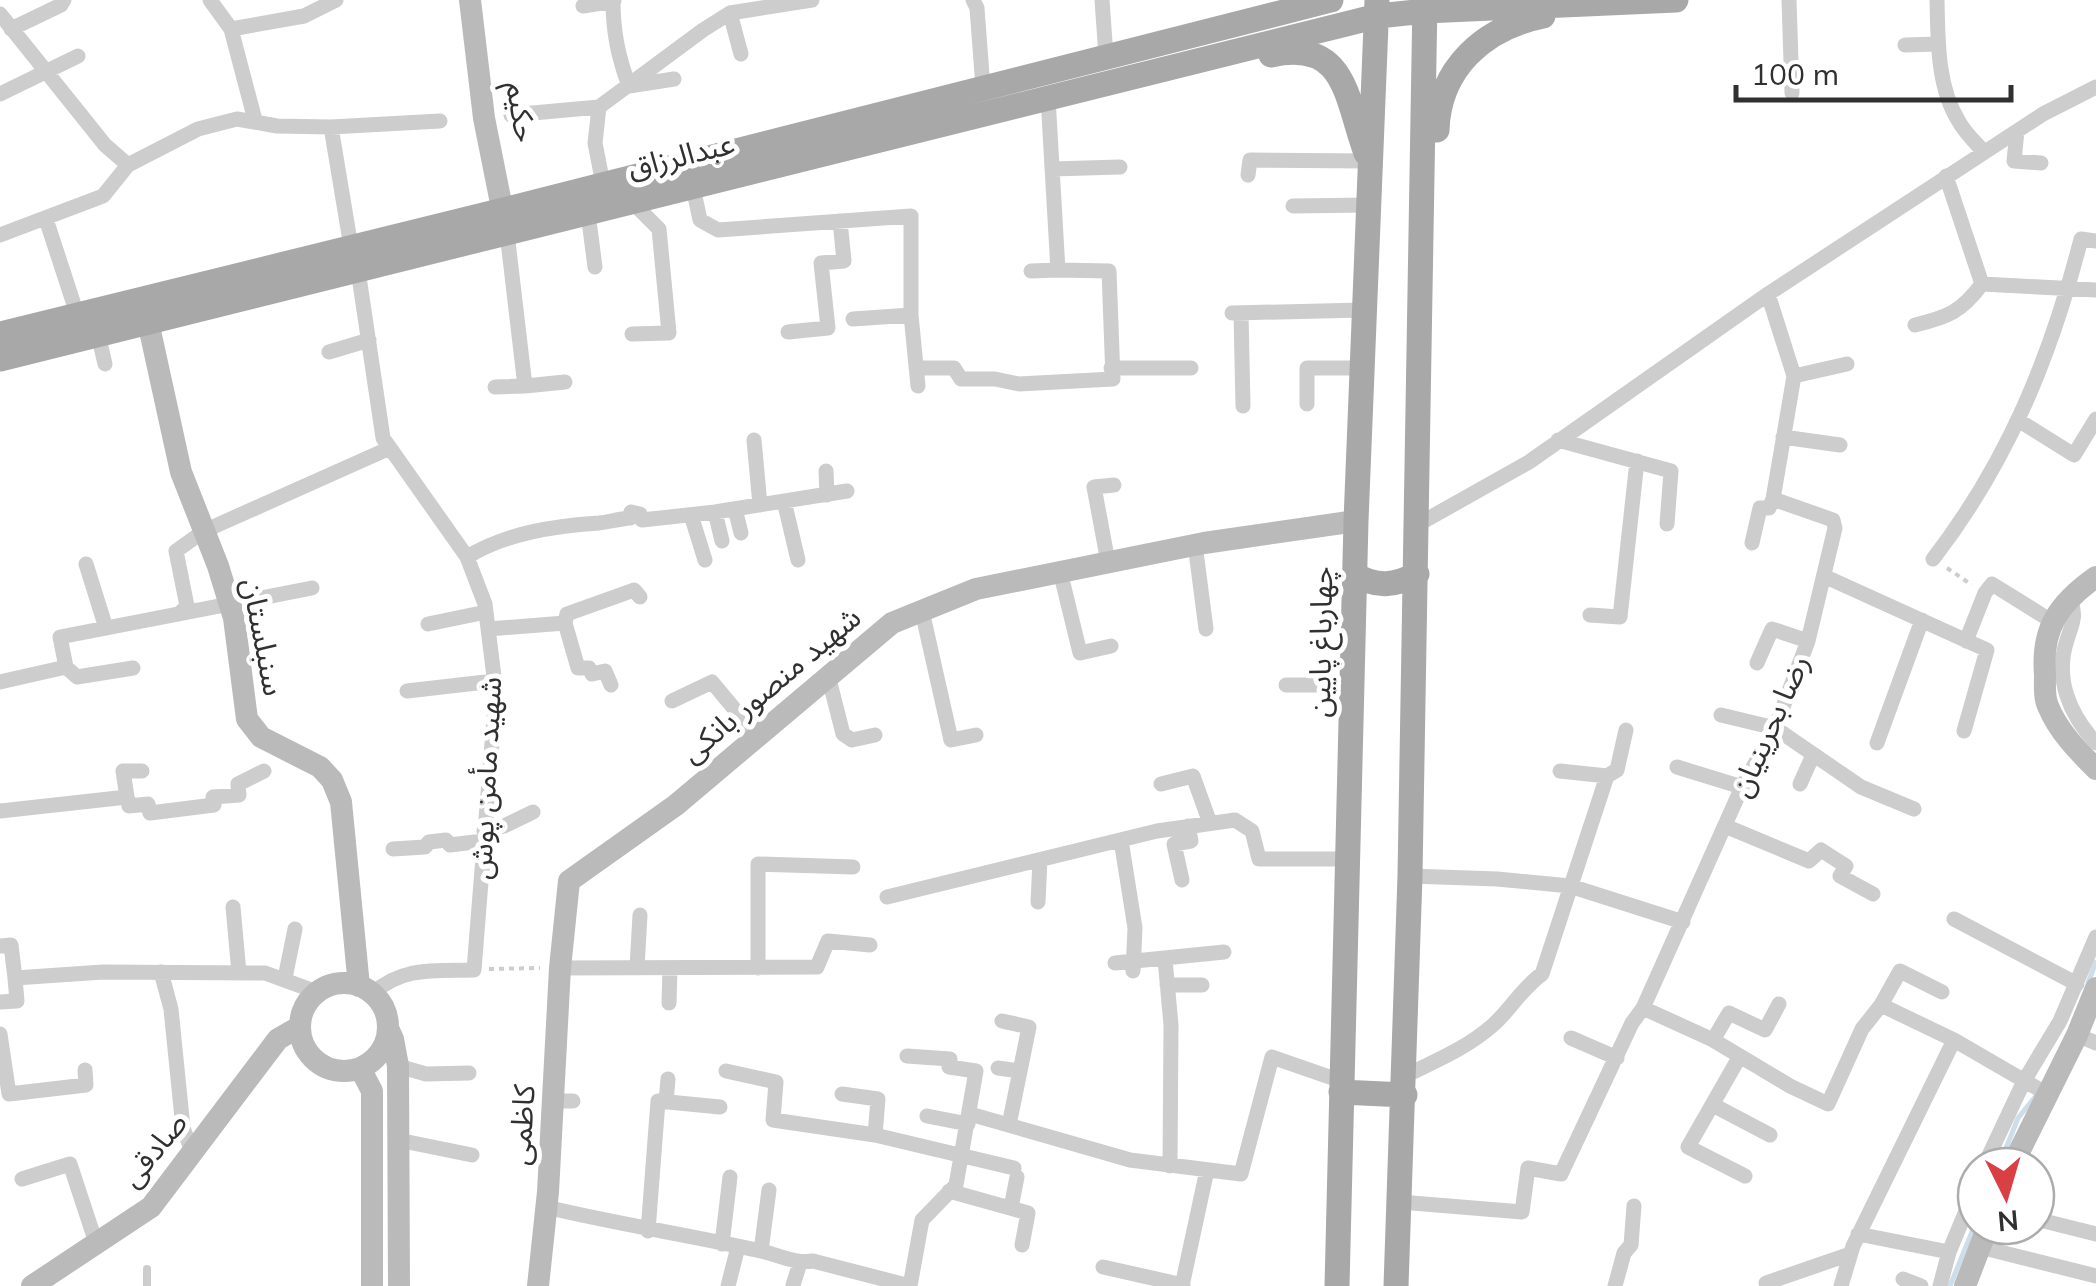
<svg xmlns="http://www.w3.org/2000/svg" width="2096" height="1286" font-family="Mulish,'Noto Sans Arabic',sans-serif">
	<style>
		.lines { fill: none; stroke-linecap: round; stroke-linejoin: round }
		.stream { stroke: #cdddea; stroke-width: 5 }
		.path { stroke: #cdcdcd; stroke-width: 4; stroke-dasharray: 5 5; stroke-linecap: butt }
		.lane { stroke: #cdcdcd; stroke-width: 8 }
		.street { stroke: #cdcdcd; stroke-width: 15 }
		.secondary { stroke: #bababa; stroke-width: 22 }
		.primary { stroke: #a8a8a8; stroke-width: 25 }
		.labels { text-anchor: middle; stroke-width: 10; stroke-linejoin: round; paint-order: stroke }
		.street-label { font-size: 30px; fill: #303030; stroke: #fff }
	</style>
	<rect width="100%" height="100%" fill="#fff"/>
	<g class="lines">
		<path class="stream" d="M2088 983 2096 962
			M1999 1166 2018 1118 2035 1097
			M1950 1286 1976 1222"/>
		<path class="path" d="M1947 568 1972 585
			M489 969 540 968"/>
		<path class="lane" d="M147 1269V1286"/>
		<path class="street" d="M210 0 231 29 255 120
			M613 0C613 32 618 56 629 86L674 79
			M973 0 977 8 983 88
			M1102 0 1106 56
			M1789 0 1792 93
			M1937 0C1938 39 1937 86 1958 120 1964 132 1975 142 1984 152
			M583 6 614 1
			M730 13 741 54
			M0 14 105 145 128 165
			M11 29 61 5 64 0
			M231 29 304 16 336 0
			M1905 45 1938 44
			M0 94 78 56
			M511 115 599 107
			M331 127 351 247
			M2017 131 2014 161 2041 163
			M1052 169 1120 167
			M1248 175 1250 160 1369 161
			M1946 176 1982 284 2096 290
			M603 184 595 143 599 107 703 30 730 13 812 0
			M693 187 700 220 718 230 911 216V315L918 386
			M632 202 659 229 669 333 632 334
			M1293 206 1368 205
			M588 213 595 267
			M46 219 77 314
			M507 233 525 386 565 382
			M0 235 103 196 128 165 198 129 237 119 277 126 331 127 440 121
			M358 270 383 438 467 557 485 604 496 693 474 970C436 971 402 966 372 994
			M1031 271 1058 270
			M1768 294 1794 376 1773 499
			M1232 313 1363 310
			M1241 313 1243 406
			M853 319 911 315
			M1915 325C1948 317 1961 312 1982 284
			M788 332 828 328 821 263 844 261 840 221
			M98 334 105 364
			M329 352 369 340
			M916 368H954L961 379H995L1019 384 1113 379 1109 271 1058 270 1048 98
			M1111 368H1191
			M1794 376 1847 364
			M495 387 525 386
			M1307 404V368H1361
			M2018 420 2074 455 2096 419
			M1783 437 1840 445
			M754 440 760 505
			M1558 440 1671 471 1667 524
			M826 471 827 495
			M784 501 798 560
			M735 509 741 533
			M715 512 722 541
			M691 515 705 560
			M1417 525 1529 462 1768 294 2043 114 2096 87
			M1752 543 1760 508H1769L1773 499
			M1195 544 1206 629
			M467 557C506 533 554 526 599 523 609 522 618 519 630 518L631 512 640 514 642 520 715 512 847 491
			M1933 559C2008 462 2051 356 2081 239L2096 241
			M1108 562 1094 487 1114 485
			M86 564 106 628
			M1060 571 1080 653 1111 646
			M1826 577 1987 650 1964 731
			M2070 595C2076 619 2074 618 2067 640 2054 679 2070 715 2096 743
			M922 611 951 740 976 735
			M179 614 187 606 176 551 204 531 390 448
			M1590 615 1620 617 1637 461
			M565 623 578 668H589L592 674 605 671 611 685
			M428 624 486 612
			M488 629 565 623 567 614 634 590 640 597
			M1966 641 1985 593 1992 584 2053 622
			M1757 663 1772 629 1808 641
			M66 667 77 677 133 668
			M828 675 843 734 852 740 875 735
			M0 682 66 667 60 637 312 588
			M1286 685H1353
			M407 691 494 681
			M672 701 712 682 756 735
			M1721 715 1775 728 1861 787 1914 809
			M1877 743 1922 620
			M1677 767 1742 787
			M1560 771 1607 776
			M1161 784 1193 776 1210 823
			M1800 784 1813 755
			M127 797 123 771H142
			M0 811 127 797 129 806 148 804 150 813 214 805 213 797 239 795 238 784 264 771
			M1725 826 1809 861 1821 850 1846 866 1840 876 1873 894
			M484 831 504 826 533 812
			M1121 840 1135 928 1133 971
			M393 849 425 847 429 842 446 840 450 845 483 841
			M1410 876 1497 879 1570 886 1683 922
			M1182 880 1174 844 1191 841 1188 826
			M887 897 1157 831 1235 820 1252 831 1259 859H1347
			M1038 902 1040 860
			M233 907 239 973
			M1954 919 2077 984
			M0 946 11 945 15 978 103 972 265 973 317 992
			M1165 959 1171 1025 1170 1166
			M1115 963 1224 952
			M560 968 817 967 828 941 870 945
			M637 968 640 915
			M758 968V864L853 867
			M161 972 171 1009 183 1128 193 1154
			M285 978 295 929
			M1167 985H1202
			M0 1002 17 1001 15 978
			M669 1003 670 968
			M1881 1005 1900 971 1942 992
			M1643 1008 1713 1040 1790 1086 1828 1104 1862 1029 1881 1005 1954 1040 2047 1094
			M1002 1021 1029 1027 1009 1125
			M0 1034 9 1094 86 1085 85 1070
			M2077 1035 2096 1043
			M1571 1038 1617 1058
			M1713 1040 1729 1013 1765 1030 1779 1004
			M907 1056 950 1059 949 1067 976 1071 956 1185 922 1220 910 1286
			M1740 1056 1688 1147 1745 1176
			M398 1066 426 1074 469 1073
			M998 1068 1020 1071
			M726 1071 776 1082 773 1120 875 1135 1014 1168
			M1405 1076C1437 1060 1467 1048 1493 1025 1511 1009 1522 988 1542 974L1607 776 1617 770 1626 730
			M842 1094 878 1099 875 1135
			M554 1101H573
			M666 1102 668 1079
			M1713 1105 1770 1135
			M970 1114 1130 1160 1241 1174 1272 1057 1341 1081
			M927 1116 968 1124
			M398 1140 472 1155
			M1984 1166 2024 1081 2060 1021 2096 937
			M22 1179 70 1164 96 1243
			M949 1191 1028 1213 1022 1245
			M1400 1202 1522 1212 1528 1168 1561 1174 1632 1023 1643 1008 1742 787 1775 728 1808 641 1835 528 1833 520 1773 499
			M546 1207C617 1224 689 1235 761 1251 779 1255 795 1264 813 1261L910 1286
			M1011 1208 1017 1177
			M2036 1219 2096 1234
			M648 1231 658 1101 720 1107
			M1858 1234 1949 1252
			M722 1244 730 1177
			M1980 1247 2096 1276
			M761 1251 769 1190
			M1103 1267 1183 1285
			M1903 1279 1921 1286
			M1766 1283 1850 1254
			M793 1285 800 1263
			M728 1286 738 1247
			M1182 1286 1207 1170
			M1615 1286 1624 1253 1631 1245 1634 1206
			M1841 1286 1853 1246 1954 1040
			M1940 1286 1949 1252 1976 1187"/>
		<path class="secondary" d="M470 0 484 118 506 228
			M145 308 181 472 218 566 234 618 247 719 261 737 320 767 332 780 341 802 359 986
			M2096 577C2059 603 2041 628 2045 675 2045 685 2044 698 2048 706 2058 731 2078 751 2096 769
			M300 1027a44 44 0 1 1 88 0a44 44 0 1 1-88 0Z
			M388 1028 393 1039 398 1066 399 1286
			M360 1068 372 1091V1286
			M2012 1166 2077 1035 2096 988
			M32 1286 151 1207 278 1039 299 1027
			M538 1286 548 1192 560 968 569 881 676 805 892 623 976 589 1204 543 1356 521
			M1965 1286 1988 1226"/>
		<path class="primary" d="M1271 55C1347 38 1346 100 1366 153
			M1437 130C1439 68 1484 28 1543 16
			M0 334 508 209 1331 0
			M0 359 1378 16 1425 11 1676 0
			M1354 574C1376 588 1395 586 1417 574
			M1341 1092 1405 1095
			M1337 1286 1356 521 1377 0
			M1396 1286 1410 876 1425 0"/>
	</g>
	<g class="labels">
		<g class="street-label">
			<text transform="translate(521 112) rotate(81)" y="10">حکیم</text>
			<text transform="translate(681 156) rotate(-14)" y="10">عبدالرزاق</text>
			<text transform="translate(263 637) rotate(79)" y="10">سنبلستان</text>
			<text transform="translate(1321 642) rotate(-89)" y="10">چهارباغ پایین</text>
			<text transform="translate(771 685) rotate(-40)" y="10">شهید منصور بانکی</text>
			<text transform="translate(1770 726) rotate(-66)" y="10">رضا بحرینیان</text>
			<text transform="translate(486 778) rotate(-87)" y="10">شهید مأمن پوش</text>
			<text transform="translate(522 1125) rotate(-86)" y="10">کاظمی</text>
			<text transform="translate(154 1150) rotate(-51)" y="10">صادقی</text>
		</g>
	</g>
	<g transform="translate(2006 1196) rotate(175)"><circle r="48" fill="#ffffff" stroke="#acacac" stroke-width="2.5"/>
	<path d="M0-8L18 38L0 25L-18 38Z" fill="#d94044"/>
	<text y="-15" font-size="28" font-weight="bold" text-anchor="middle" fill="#303030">N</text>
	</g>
	<path d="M1736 85v15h275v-15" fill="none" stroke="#303030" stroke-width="5"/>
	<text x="1751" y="85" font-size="30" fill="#303030" stroke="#ffffff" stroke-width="8" paint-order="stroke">100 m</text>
</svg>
